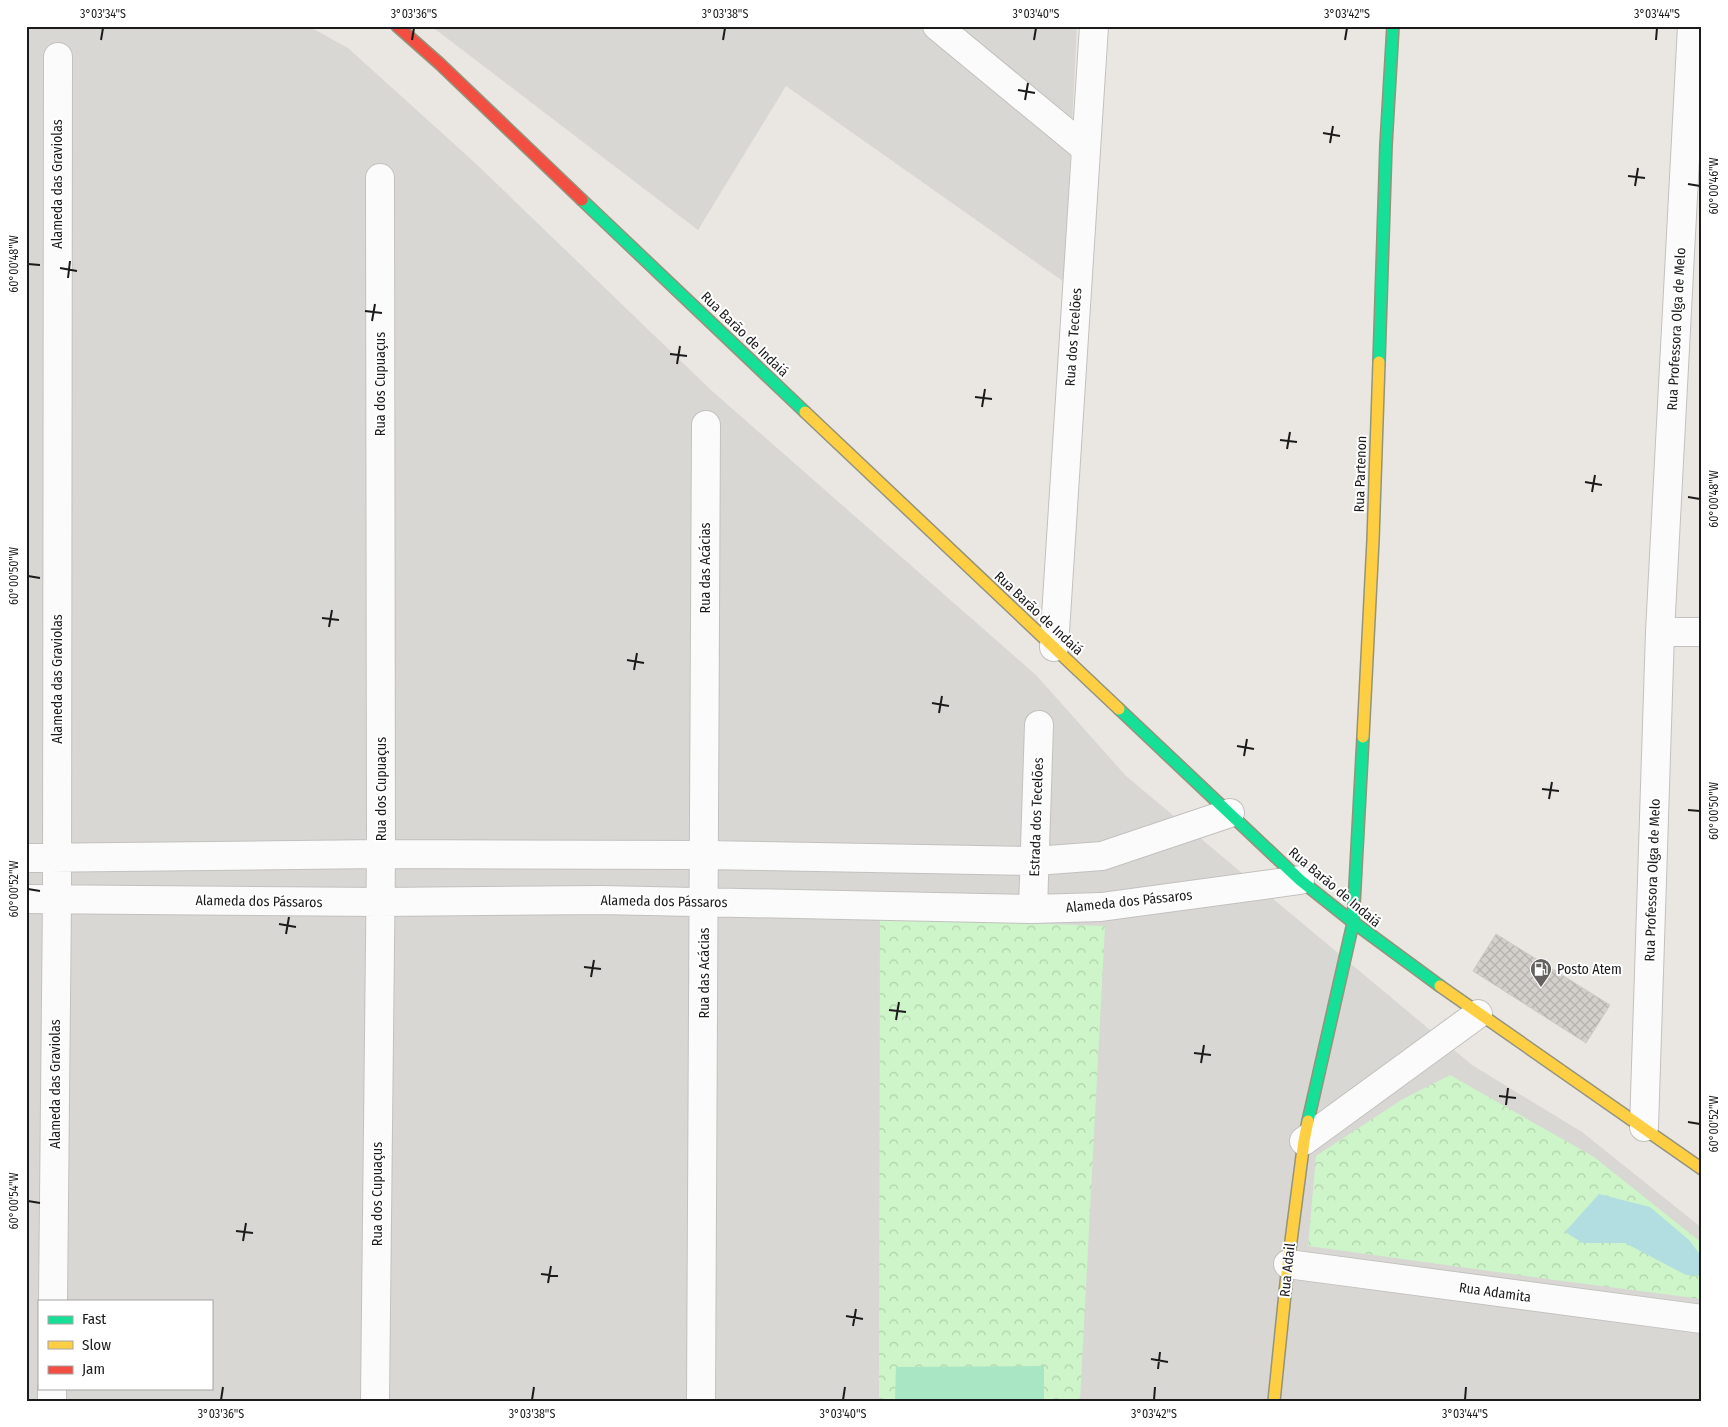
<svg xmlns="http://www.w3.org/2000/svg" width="1728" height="1427" font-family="'Fira Sans Condensed',sans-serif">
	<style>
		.residential { fill: #d9d7d4; fill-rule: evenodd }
		.park { fill: url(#park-crowns) }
		.pitch { fill: #a9e6c4 }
		.water { fill: #b2dee1 }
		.building { fill: url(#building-cross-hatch); stroke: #cdc8c4 }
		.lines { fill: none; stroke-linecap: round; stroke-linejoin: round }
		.street-casing { stroke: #c2c1bf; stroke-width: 30 }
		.fast-casing { stroke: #94937b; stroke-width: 14 }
		.slow-casing { stroke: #94937b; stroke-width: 14 }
		.jam-casing { stroke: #94937b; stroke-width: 14 }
		.street { stroke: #fcfbfb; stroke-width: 28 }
		.fast { stroke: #16e098; stroke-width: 11 }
		.slow { stroke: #ffcf43; stroke-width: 11 }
		.jam { stroke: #f24e42; stroke-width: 11 }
		.ticks { fill: none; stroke: #1b1b1b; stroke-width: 2 }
		.labels { text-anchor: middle; stroke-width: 4; stroke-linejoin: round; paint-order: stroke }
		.street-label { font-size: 14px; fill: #1b1b1b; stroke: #fff }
		.poi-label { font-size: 14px; fill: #1b1b1b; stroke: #fff; text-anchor: start }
		.neatline { fill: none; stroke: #1b1b1b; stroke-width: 2 }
		.ticks-label { font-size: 12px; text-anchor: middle; fill: #1b1b1b }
	</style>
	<defs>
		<pattern id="park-crowns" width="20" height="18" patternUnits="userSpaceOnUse" patternTransform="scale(1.25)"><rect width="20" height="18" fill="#cef4c9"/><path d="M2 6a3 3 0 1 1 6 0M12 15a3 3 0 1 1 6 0" fill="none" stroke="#b0d1ac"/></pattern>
		<pattern id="building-cross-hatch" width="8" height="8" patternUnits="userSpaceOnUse" patternTransform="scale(1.25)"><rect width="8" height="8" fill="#d3cfcb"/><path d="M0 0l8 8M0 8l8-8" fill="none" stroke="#b5b1ae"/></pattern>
	</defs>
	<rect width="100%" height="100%" fill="#eae7e2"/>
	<path class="residential" d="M26 26H308L348 48 473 161 712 391 1037 676 1126 776 1472 1065 1582 1132 1702 1228V1401H26ZM39 1301H211V1388H39Z
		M431 26H1077L1064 282 786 86 698 230Z"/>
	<path class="park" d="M880 918 1105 926 1080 1401H879Z
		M1450 1075 1594 1157 1702 1243V1299L1555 1280 1308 1246 1316 1156 1401 1100Z"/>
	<path class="pitch" d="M1044 1366V1401H895L896 1367Z"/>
	<path class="water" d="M1599 1194 1650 1207 1689 1240 1702 1257V1276L1686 1275 1625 1243H1583L1565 1232Z"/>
	<path class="building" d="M1496 934 1610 1005 1586 1043 1473 971Z"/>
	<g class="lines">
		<g class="street-casing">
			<path id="street" d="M937 26 1085 148
				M1660 632H1702
				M1054 647 1094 26
				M26 858 381 854 703 855 1035 861 1102 856 1230 813
				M26 899 380 902 601 900 1033 909 1101 907 1300 880
				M1033 909 1039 725
				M1644 1127 1660 632 1692 26
				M1304 1141 1478 1014
				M1288 1264 1702 1319
				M53 1301 57 899 58 57
				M52 1401V1388
				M375 1401 381 854 380 178
				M701 1401 706 425"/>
		</g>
		<g class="fast-casing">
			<path id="fast" d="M582 200 805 412
				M1379 362 1386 145 1393 26
				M1119 709 1300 880 1349 919 1440 986
				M1308 1121 1353 923 1363 737"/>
		</g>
		<g class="slow-casing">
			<path id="slow" d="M805 412 1119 709
				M1363 737 1373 540 1379 362
				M1440 986 1702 1169
				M1274 1401 1288 1264 1304 1141 1308 1121"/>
		</g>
		<g class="jam-casing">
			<path id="jam" d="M397 26 440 64 582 200"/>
		</g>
		<use href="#street" class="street"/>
		<use href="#fast" class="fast"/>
		<use href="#slow" class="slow"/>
		<use href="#jam" class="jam"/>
	</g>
	<path class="ticks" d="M101 40 103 28M412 40 414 28M723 40 725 28M1034 40 1036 28M1345 40 1347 28M1656 40 1657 28M1018 90 1035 93M1025 100 1028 83M1323 133 1340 136M1330 143 1333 126M1628 176 1645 178M1688 184 1700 186M1635 186 1638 168M28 264 40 265M60 268 77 271M68 278 70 261M365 311 382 313M372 321 375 304M670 354 687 356M677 364 680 346M975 397 992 399M982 407 985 389M1280 440 1297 442M1287 449 1290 432M1585 482 1602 485M1592 492 1595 475M1688 497 1700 499M28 576 40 578M322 618 339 620M329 627 332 610M627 660 644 663M634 670 637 653M932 703 949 706M939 713 942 696M1237 746 1254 749M1244 756 1247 739M1542 789 1559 791M1549 799 1552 782M1688 810 1700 811M28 889 40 891M279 924 296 927M286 934 289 917M584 967 601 969M591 977 594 960M889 1010 906 1012M896 1020 899 1002M1194 1053 1211 1055M1201 1063 1204 1045M1499 1096 1516 1098M1506 1105 1508 1088M1688 1122 1700 1124M28 1201 40 1203M236 1231 253 1233M243 1241 246 1223M541 1274 558 1276M548 1283 551 1266M846 1316 863 1319M853 1326 856 1309M1151 1359 1168 1362M1158 1369 1160 1352M221 1400 223 1387M532 1400 534 1387M843 1400 845 1387M1154 1400 1155 1387M1465 1400 1466 1387"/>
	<defs>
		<g id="fuel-pin" transform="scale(1.125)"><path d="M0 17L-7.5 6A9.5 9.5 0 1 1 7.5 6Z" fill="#636261" stroke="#fff"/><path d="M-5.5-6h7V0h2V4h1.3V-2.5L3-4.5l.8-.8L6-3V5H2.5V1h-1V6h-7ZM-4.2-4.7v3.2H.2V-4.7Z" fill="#fff"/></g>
	</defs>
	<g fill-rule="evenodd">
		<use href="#fuel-pin" x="1541" y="969"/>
	</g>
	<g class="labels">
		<g class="street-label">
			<text transform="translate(57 184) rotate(-90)" y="5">Alameda das Graviolas</text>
			<text transform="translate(1676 329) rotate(-87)" y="5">Rua Professora Olga de Melo</text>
			<text transform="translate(745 334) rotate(44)" y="5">Rua Barão de Indaiá</text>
			<text transform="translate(1073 337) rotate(-86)" y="5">Rua dos Tecelões</text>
			<text transform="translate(380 384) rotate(-90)" y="5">Rua dos Cupuaçus</text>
			<text transform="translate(1360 474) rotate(-88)" y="5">Rua Partenon</text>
			<text transform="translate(705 568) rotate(-90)" y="5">Rua das Acácias</text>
			<text transform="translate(1039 613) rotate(43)" y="5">Rua Barão de Indaiá</text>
			<text transform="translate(57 679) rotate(-90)" y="5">Alameda das Graviolas</text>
			<text transform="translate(381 789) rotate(-90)" y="5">Rua dos Cupuaçus</text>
			<text transform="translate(1036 817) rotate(-88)" y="5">Estrada dos Tecelões</text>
			<text transform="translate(1652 880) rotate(-88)" y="5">Rua Professora Olga de Melo</text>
			<text transform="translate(1335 887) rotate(40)" y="5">Rua Barão de Indaiá</text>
			<text transform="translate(259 901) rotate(1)" y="5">Alameda dos Pássaros</text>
			<text transform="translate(664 901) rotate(1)" y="5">Alameda dos Pássaros</text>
			<text transform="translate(1129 901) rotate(-6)" y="5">Alameda dos Pássaros</text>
			<text transform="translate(704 973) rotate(-90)" y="5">Rua das Acácias</text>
			<text transform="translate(55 1084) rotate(-90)" y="5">Alameda das Graviolas</text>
			<text transform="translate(377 1194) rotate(-90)" y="5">Rua dos Cupuaçus</text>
			<text transform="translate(1287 1270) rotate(-84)" y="5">Rua Adail</text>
			<text transform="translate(1495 1292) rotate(8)" y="5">Rua Adamita</text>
		</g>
		<g class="poi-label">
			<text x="1557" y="974">Posto Atem</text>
		</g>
	</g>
	<rect width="1728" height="1427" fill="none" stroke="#ffffff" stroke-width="55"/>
	<rect x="38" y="1300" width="175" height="90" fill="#ffffff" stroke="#a4a4a4"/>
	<rect x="48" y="1316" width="25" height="8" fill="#16e098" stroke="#a4a4a4"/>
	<text x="82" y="1324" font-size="15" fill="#1b1b1b">Fast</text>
	<rect x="48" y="1341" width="25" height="8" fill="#ffcf43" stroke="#a4a4a4"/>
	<text x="82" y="1350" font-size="15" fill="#1b1b1b">Slow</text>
	<rect x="48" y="1366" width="25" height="8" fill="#f24e42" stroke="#a4a4a4"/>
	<text x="82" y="1374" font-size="15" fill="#1b1b1b">Jam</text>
	<rect x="28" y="28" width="1672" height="1372" class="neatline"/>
	<g class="ticks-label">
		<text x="103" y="18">3°03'34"S</text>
		<text x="414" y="18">3°03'36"S</text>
		<text x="725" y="18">3°03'38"S</text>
		<text x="1036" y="18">3°03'40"S</text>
		<text x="1347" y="18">3°03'42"S</text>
		<text x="1657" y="18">3°03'44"S</text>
		<text transform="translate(1714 186) rotate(-90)" y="4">60°00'46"W</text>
		<text transform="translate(14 264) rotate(-90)" y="4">60°00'48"W</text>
		<text transform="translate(1714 499) rotate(-90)" y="4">60°00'48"W</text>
		<text transform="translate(14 576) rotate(-90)" y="4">60°00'50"W</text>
		<text transform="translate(1714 811) rotate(-90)" y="4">60°00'50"W</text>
		<text transform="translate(14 889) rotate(-90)" y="4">60°00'52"W</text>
		<text transform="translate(1714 1124) rotate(-90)" y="4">60°00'52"W</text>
		<text transform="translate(14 1201) rotate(-90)" y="4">60°00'54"W</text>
		<text x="221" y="1418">3°03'36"S</text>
		<text x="532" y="1418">3°03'38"S</text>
		<text x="843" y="1418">3°03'40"S</text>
		<text x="1154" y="1418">3°03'42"S</text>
		<text x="1465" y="1418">3°03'44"S</text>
	</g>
</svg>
